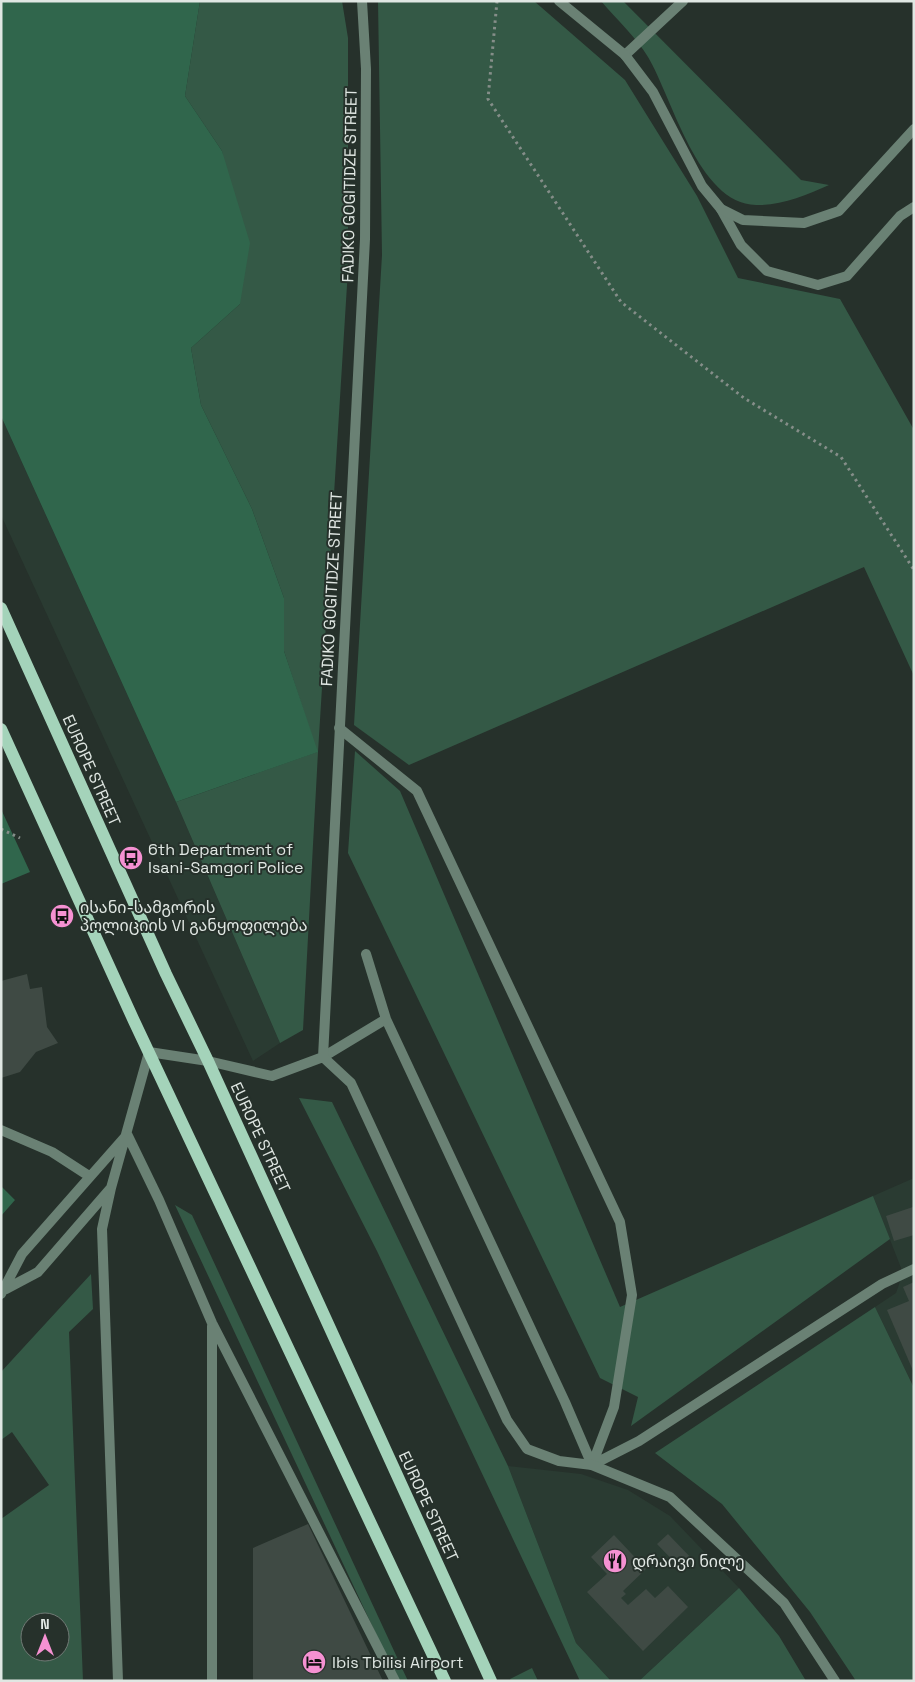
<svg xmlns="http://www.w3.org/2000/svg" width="915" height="1682" font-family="'Space Grotesk','Noto Sans Georgian',sans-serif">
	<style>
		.built { fill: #2a3b32 }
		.green { fill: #345946; fill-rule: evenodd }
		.forest { fill: #30664c }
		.building { fill: #3f4a44 }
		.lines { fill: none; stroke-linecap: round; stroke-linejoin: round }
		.path { stroke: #858e89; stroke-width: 3; stroke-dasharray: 2.5 4; stroke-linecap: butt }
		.lane { stroke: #6a8174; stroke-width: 10 }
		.street { stroke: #6a8174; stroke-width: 10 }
		.primary { stroke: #a4d3ba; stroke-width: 12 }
		.labels { text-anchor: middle; stroke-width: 4; stroke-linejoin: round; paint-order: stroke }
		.street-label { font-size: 16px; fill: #e0e7e3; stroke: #26312b }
		.poi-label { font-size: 16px; fill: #e0e7e3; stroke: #26312b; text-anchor: start }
	</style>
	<rect width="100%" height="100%" fill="#26312b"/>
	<path class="built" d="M1 416 176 802 280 1043 253 1061 1 515Z
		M914 1178V1388L875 1307 896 1293 903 1273 873 1196Z
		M508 1466 581 1474 628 1490 670 1516 739 1588 639 1681H611L576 1643Z"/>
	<path class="green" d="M200 1H342L348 38V269L318 752 303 1030 280 1043 176 802 317 752 284 651V598L252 509 201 405 191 348 240 304 222 151 185 96Z
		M378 1H534L625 80 697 196 738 278 840 299 914 430V676L864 567 409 765 354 725 382 255Z
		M601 1H623L801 180 829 185C806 195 781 206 756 205 698 204 672 97 648 57 636 37 616 19 601 1Z
		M355 751 400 791 620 1307 873 1196 890 1239 631 1426 638 1397 600 1378 348 853Z
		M299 1098 332 1102 508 1466 576 1643 611 1681H580L377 1251Z
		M175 1205 192 1215 408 1681H398Z
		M91 1274 93 1309 69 1332 83 1681H1V1519L49 1485 12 1432 1 1440V1372ZM30 1622H60V1652H30Z
		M875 1307 914 1388V1681H856L810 1612 722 1504 655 1453Z
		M739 1588 779 1636 806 1681H639Z
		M532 1668 538 1681H511L510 1679Z"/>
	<path class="forest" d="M1 1H200L185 96 222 151 250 243 240 304 191 348 201 405 252 509 284 598V651L318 752 176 802 1 416Z
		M1 809 30 872 1 884Z
		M1 1186 15 1200 1 1216Z"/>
	<path class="building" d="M27 974 30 989 42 987 47 1027 58 1043 36 1052 20 1072 1 1078V981Z
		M913 1207 914 1235 894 1241 886 1216Z
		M914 1282V1373L887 1310 909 1301 903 1287Z
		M308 1524 383 1681H253V1548Z
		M668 1534 695 1562 684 1572 657 1544Z
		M614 1535 646 1569 623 1591 626 1594 621 1598 628 1605 646 1589 655 1598 668 1586 688 1607 643 1651 587 1592 607 1574 591 1557Z"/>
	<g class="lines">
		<path class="path" d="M497 1 488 99 621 302 744 398 841 457 914 570
			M1 829 20 838"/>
		<path class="lane" d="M625 55 683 1
			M721 209 741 245 767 271 818 285 847 276 900 216 914 207
			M339 728 417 791 620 1222 632 1295 614 1407 592 1465
			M366 954 386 1019
			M323 1057 386 1019 565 1402 592 1465
			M1 1130 52 1152 89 1176
			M127 1134 159 1200 212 1323 395 1681
			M6 1289 38 1272 110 1189
			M1 1294 22 1254 125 1137
			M592 1465 639 1441 882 1284 914 1269
			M118 1681 102 1229 111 1188 149 1052
			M212 1681V1326"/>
		<path class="street" d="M559 1 625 55 653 92 702 186 721 209 743 220 804 223 839 211 914 129
			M149 1052 208 1061 272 1076 323 1057
			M323 1057 365 239 366 69 362 1
			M323 1057 351 1083 507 1420 527 1449 559 1461 592 1465 670 1497 784 1603 835 1681"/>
		<path class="primary" d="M1 608 166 974 208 1061 491 1681
			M1 729 134 1021 445 1681"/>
	</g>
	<defs>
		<g id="bus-disc" transform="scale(1.25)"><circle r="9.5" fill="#f591d2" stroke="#26312b"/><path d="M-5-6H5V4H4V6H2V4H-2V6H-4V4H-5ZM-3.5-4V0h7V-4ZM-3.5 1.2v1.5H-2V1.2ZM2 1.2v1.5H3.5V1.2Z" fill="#111"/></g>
		<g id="restaurant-disc" transform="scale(1.25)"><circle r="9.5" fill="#f591d2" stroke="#26312b"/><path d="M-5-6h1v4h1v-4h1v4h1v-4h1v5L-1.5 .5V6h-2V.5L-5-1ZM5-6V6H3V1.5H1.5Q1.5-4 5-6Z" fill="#111"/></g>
		<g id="hotel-disc" transform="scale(1.25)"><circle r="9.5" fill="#f591d2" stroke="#26312b"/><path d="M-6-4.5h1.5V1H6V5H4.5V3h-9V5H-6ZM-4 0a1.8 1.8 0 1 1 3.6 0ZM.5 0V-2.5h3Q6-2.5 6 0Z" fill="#111"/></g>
	</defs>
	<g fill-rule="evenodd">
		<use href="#bus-disc" x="131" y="858"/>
		<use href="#bus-disc" x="62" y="916"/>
		<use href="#restaurant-disc" x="615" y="1561"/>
		<use href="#hotel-disc" x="314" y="1662"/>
	</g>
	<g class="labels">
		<g class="street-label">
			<text transform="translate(349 185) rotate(-89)" y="6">FADIKO GOGITIDZE STREET</text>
			<text transform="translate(331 589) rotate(-87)" y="6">FADIKO GOGITIDZE STREET</text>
			<text transform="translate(92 770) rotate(66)" y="6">EUROPE STREET</text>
			<text transform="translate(261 1137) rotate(65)" y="6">EUROPE STREET</text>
			<text transform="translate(429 1506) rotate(65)" y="6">EUROPE STREET</text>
		</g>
		<g class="poi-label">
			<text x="148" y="855">6th Department of<tspan x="148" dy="18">Isani-Samgori Police</tspan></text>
			<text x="80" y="913">ისანი-სამგორის<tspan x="80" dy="18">პოლიციის VI განყოფილება</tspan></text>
			<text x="632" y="1567">დრაივი ნილე</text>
			<text x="332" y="1668">Ibis Tbilisi Airport</text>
		</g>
	</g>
	<rect width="915" height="1682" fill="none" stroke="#e0e7e3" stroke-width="5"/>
	<g transform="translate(45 1637)"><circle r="24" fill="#26312b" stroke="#707a75"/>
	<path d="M0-4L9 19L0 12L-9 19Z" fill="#f591d2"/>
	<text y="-8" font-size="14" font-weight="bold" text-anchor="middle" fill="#e0e7e3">N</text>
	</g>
</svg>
